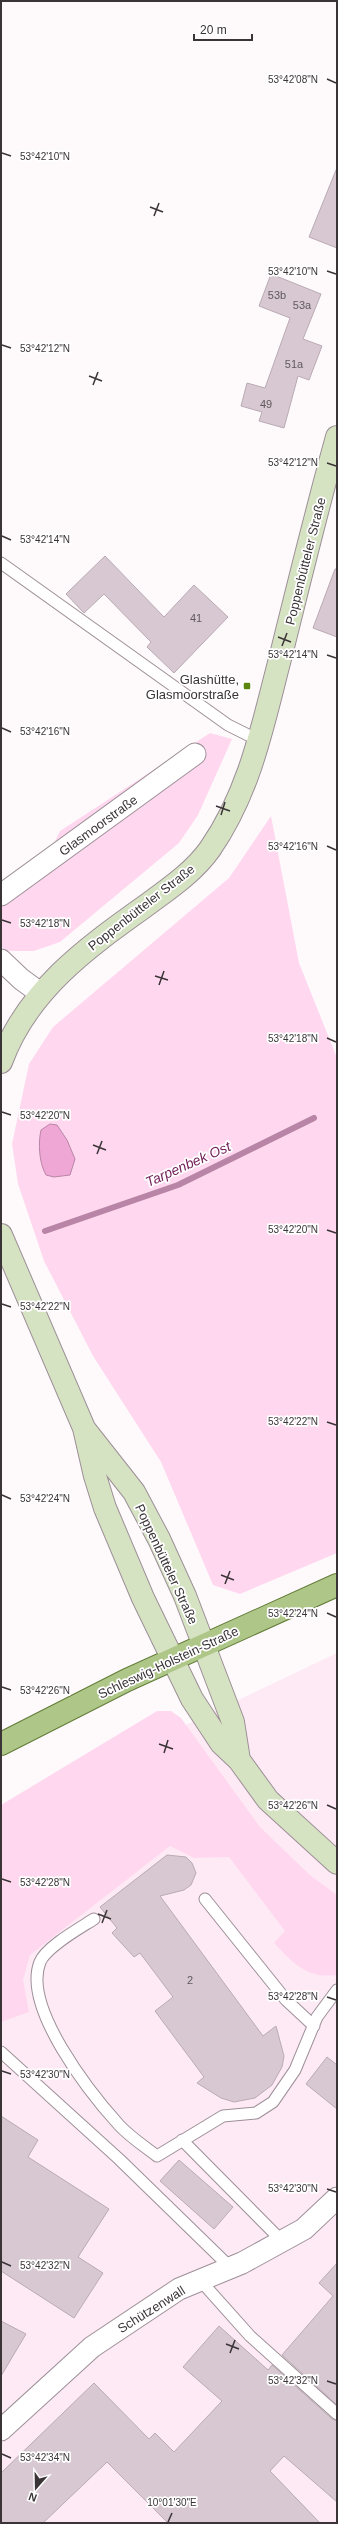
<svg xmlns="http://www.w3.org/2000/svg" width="338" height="2524" font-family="Arial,sans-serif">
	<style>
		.built { fill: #fdeaf5 }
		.green { fill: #ffd8ef; fill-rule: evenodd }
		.water { fill: #efa8d5; stroke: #b985a6 }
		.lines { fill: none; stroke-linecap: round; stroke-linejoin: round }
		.stream { stroke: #b985a6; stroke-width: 6 }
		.building { fill: #d7c8d1; stroke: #b9aab3 }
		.lane-casing { stroke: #9d8f97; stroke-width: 13 }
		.street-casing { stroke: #9d8f97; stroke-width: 23 }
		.secondary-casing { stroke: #9d8f97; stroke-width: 24 }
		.primary-casing { stroke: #627c38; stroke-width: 24 }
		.lane { stroke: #fff; stroke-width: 11 }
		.street { stroke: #fff; stroke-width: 21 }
		.secondary { stroke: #d6e3c3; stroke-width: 22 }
		.primary { stroke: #aec788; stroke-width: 22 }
		.ticks { fill: none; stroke: #3a3437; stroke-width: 1.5 }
		.poi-dot { fill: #5c850e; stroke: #fff; stroke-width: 1.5 }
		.labels { text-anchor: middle; stroke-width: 3.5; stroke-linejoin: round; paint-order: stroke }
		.number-label { font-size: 11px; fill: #61595e }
		.street-label { font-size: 13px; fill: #3a3437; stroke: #fff }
		.poi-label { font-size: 13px; fill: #3a3437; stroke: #fff; text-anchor: end }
		.water-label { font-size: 14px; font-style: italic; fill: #74235c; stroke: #fff }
		.ticks-label { font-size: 10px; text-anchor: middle; fill: #3a3437; stroke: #fff; stroke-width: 3.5; stroke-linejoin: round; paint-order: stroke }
	</style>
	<rect width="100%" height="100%" fill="#fefafc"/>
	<path class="built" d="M337 1653V2523H1V1818L177 1729Z"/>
	<path class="green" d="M210 733 232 739 198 815 179 843 60 942 34 951H6L1 946V884L53 845 60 831Z
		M271 816 299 963 337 1058V1553L240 1594 213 1585 161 1462 93 1356 44 1261 18 1184 12 1144 29 1064 53 1027 229 878ZM67 1140 70 1148V1175L54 1177Z
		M157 1711H171L181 1718 260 1827 311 1876 337 1895V1975C307 1979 293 1963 274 1943L285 1931 229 1857 194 1858 170 1846 30 1955 23 1980 29 2012 1 2022V1805Z"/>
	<path class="water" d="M50 1124 57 1125 67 1140 75 1159 70 1175 54 1177 46 1175C39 1163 38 1143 41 1130Z"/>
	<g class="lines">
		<path class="stream" d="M45 1231 178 1185 314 1118"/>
	</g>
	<path class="building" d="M336 170H337V248L309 237Z
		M271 274 321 294 303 339 322 346 309 380 298 376 284 428 259 421 262 412 241 406 247 383 265 388 290 318 259 306Z
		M105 556 164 617 194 585 228 617 174 673 147 647 151 642 104 594 84 613 66 594Z
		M335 569H337V637L313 628Z
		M167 1855 186 1857 192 1863 196 1873 191 1885 184 1890 160 1896 263 2036 276 2026 284 2056 282 2067 272 2085 255 2098 234 2102 221 2098 197 2083 204 2077 155 2011 173 1997 140 1953 134 1957 112 1933 117 1928 100 1907Z
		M327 2057 337 2065V2109L306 2084Z
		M1 2116 38 2140 28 2157 109 2209 78 2257 103 2273 74 2318 1 2271Z
		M179 2160 233 2207 214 2229 160 2181Z
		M337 2263V2405L282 2355 333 2296 319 2283Z
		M1 2321 26 2334 1 2376Z
		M219 2326 268 2370 272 2365 332 2419 337 2421V2502L284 2456 270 2471 320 2523H168L107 2462 43 2523H1V2473L94 2383 149 2439 155 2433 174 2452 222 2401 183 2367Z"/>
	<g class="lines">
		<g class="lane-casing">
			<path id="lane" d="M1 563 228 725 260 741
				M205 1899 286 2000 314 2026
				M94 1919C80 1928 46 1947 40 1962 22 2007 90 2093 119 2125 130 2137 144 2146 157 2156L223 2116 256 2113 273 2102 295 2070 317 2017 337 1990
				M1 2052 119 2159 231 2268
				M182 2140 282 2241
				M200 2280 250 2336 337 2414"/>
		</g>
		<g class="street-casing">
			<path id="street" d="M1 895 195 754
				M1 960 21 979 40 993
				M1 2430 92 2347 179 2289 242 2263 304 2229 337 2198"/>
		</g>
		<g class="secondary-casing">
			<path id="secondary" d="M1 1062C27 991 85 949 144 907 167 890 193 873 210 849 251 790 263 723 281 655 299 582 317 509 337 437
				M1 1235 84 1428 95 1476 105 1508 143 1598 192 1699 221 1743 239 1760 268 1800 337 1863
				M86 1431 134 1492 159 1539 185 1596 233 1722 239 1760"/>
		</g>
		<g class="primary-casing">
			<path id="primary" d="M1 1744 127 1680 337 1585"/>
		</g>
		<use href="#lane" class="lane"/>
		<use href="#street" class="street"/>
		<use href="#secondary" class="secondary"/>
		<use href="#primary" class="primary"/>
	</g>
	<path class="ticks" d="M327 79 336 83M2 153 11 156M150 207 163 212M154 216 159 203M327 271 336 274M2 345 11 348M89 376 102 381M93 385 98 372M327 463 336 466M2 536 11 540M278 637 291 642M282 646 287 633M327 655 336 658M2 728 11 732M216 806 230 811M221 815 225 802M327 846 336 850M2 920 11 923M155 976 168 980M159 985 164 971M327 1038 336 1042M2 1112 11 1115M93 1145 106 1150M97 1154 102 1141M327 1230 336 1233M2 1304 11 1307M327 1422 336 1425M2 1495 11 1499M221 1575 234 1580M225 1584 230 1571M327 1613 336 1617M2 1687 11 1690M159 1744 173 1749M164 1753 168 1740M327 1805 336 1809M2 1879 11 1882M98 1914 111 1919M102 1923 107 1910M327 1997 336 2000M2 2071 11 2074M327 2189 336 2192M2 2262 11 2266M226 2344 239 2349M230 2353 235 2340M327 2381 336 2384M2 2454 11 2458M168 2522 172 2513"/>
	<rect class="poi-dot" x="243" y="682" width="8" height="8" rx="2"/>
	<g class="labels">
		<g class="number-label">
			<text x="277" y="299">53b</text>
			<text x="302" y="309">53a</text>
			<text x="294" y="368">51a</text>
			<text x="266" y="408">49</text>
			<text x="196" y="622">41</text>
			<text x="190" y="1984">2</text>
		</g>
		<g class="street-label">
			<text transform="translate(305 561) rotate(-76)" y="5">Poppenbütteler Straße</text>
			<text transform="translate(98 825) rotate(-36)" y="5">Glasmoorstraße</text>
			<text transform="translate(141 907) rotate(-38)" y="5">Poppenbütteler Straße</text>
			<text transform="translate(167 1564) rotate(65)" y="5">Poppenbütteler Straße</text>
			<text transform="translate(168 1662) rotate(-25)" y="5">Schleswig-Holstein-Straße</text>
			<text transform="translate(151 2309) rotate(-32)" y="5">Schützenwall</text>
		</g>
		<g class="poi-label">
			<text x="239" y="684">Glashütte,<tspan x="239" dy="15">Glasmoorstraße</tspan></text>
		</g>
		<g class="water-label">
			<text transform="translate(188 1164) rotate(-24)" y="5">Tarpenbek Ost</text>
		</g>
	</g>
	<g class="ticks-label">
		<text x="293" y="83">53°42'08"N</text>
		<text x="45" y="160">53°42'10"N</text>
		<text x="293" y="275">53°42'10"N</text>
		<text x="45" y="352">53°42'12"N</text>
		<text x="293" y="466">53°42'12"N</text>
		<text x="45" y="543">53°42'14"N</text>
		<text x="293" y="658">53°42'14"N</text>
		<text x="45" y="735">53°42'16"N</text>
		<text x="293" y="850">53°42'16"N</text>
		<text x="45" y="927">53°42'18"N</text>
		<text x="293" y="1042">53°42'18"N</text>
		<text x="45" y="1119">53°42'20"N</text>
		<text x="293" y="1233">53°42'20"N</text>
		<text x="45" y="1310">53°42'22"N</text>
		<text x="293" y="1425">53°42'22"N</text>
		<text x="45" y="1502">53°42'24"N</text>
		<text x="293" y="1617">53°42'24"N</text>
		<text x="45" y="1694">53°42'26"N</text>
		<text x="293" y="1809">53°42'26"N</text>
		<text x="45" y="1886">53°42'28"N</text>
		<text x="293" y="2000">53°42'28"N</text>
		<text x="45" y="2078">53°42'30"N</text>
		<text x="293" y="2192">53°42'30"N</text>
		<text x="45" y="2269">53°42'32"N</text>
		<text x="293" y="2384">53°42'32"N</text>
		<text x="45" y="2461">53°42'34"N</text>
		<text x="172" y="2506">10°01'30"E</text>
	</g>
	<rect width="338" height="2524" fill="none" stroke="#3a3437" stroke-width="4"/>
	<g transform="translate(36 2488) rotate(200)" stroke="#ffffff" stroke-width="3" paint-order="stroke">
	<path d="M0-3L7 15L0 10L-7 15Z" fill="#3a3437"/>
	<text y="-6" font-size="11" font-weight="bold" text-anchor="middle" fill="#3a3437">N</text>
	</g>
	<path d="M194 34v6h58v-6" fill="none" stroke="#3a3437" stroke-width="2"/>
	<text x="200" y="34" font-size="12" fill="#3a3437" stroke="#ffffff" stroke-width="3" paint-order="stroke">20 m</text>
</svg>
